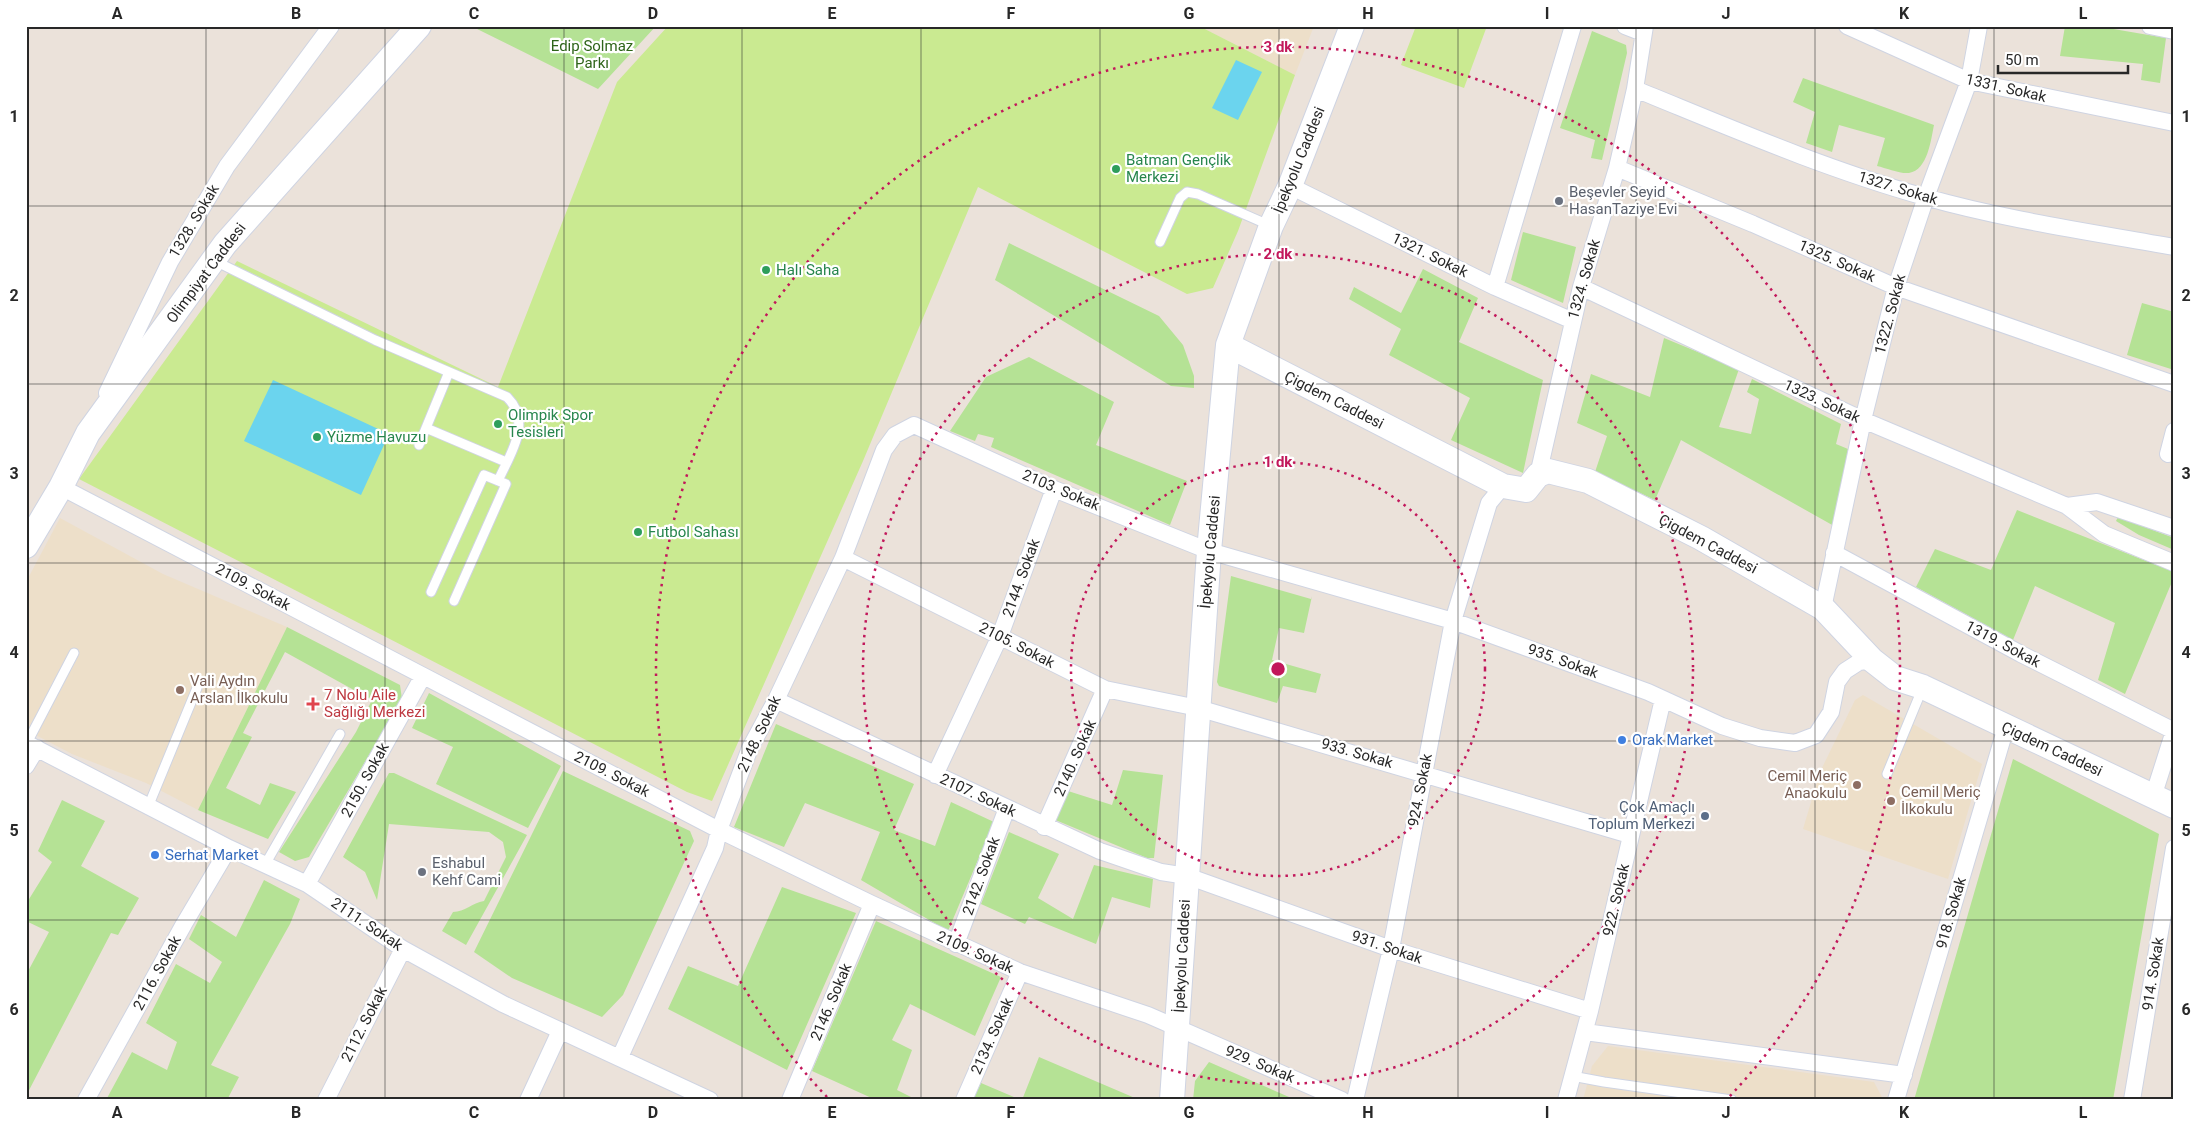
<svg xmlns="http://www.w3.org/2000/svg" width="2200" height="1126" font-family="Roboto,sans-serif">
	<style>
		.education { fill: #eddfc9 }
		.green { fill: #b5e295 }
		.pitch { fill: #caea91 }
		.water { fill: #6bd4ee }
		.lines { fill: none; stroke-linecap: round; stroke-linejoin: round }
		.lane-casing { stroke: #cfd4e2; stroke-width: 11 }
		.street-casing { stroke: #cfd4e2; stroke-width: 18 }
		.secondary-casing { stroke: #cfd4e2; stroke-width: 26 }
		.lane { stroke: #fff; stroke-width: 9 }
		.street { stroke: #fff; stroke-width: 16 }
		.secondary { stroke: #fff; stroke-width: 24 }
		.grid { fill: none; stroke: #282828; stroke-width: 1; stroke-opacity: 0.55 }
		.ring { fill: none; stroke: #c2185b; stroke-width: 2.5; stroke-dasharray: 2.5 5 }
		.leisure-dot { fill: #2e9e5b; stroke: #fff; stroke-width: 2 }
		.worship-dot { fill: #6b7280; stroke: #fff; stroke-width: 2 }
		.education-dot { fill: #8d6e63; stroke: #fff; stroke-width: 2 }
		.health-dot { fill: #e0444e; stroke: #fff; stroke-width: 2 }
		.shop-dot { fill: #3f7fe0; stroke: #fff; stroke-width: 2 }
		.service-dot { fill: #5c6f8a; stroke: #fff; stroke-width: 2 }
		.labels { text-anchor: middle; stroke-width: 4.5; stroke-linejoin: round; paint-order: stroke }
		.park-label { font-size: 15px; fill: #2e6419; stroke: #fff }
		.street-label { font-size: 15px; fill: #282828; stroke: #fff }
		.leisure-label { font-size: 15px; fill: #27864d; stroke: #fff; text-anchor: start }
		.worship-label { font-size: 15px; fill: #5b616d; stroke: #fff; text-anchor: start }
		.education-label { font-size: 15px; fill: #785e54; stroke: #fff; text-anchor: start }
		.health-label { font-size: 15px; fill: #be3a42; stroke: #fff; text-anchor: start }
		.shop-label { font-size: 15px; fill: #366cbe; stroke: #fff; text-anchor: start }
		.service-label { font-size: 15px; fill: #4e5e75; stroke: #fff; text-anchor: end }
		.centre { fill: #c2185b; stroke: #fff; stroke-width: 2.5 }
		.ring-label { font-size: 15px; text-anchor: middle; font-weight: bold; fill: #c2185b; stroke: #fff; stroke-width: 4.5; stroke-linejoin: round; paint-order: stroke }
		.neatline { fill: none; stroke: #282828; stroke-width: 2 }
		.grid-label { font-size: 16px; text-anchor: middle; font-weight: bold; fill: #282828 }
	</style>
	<rect width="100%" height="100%" fill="#ebe2da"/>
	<path class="education" d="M1199 26H1314L1295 75Z
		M60 518 163 574 287 627 198 810 146 783 72 754 26 730V582Z
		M1863 695 1982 764 1948 879 1803 829 1820 772 1855 700Z
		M1608 1046 1874 1082 1883 1099 1583 1100 1592 1066Z"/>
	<path class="green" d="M471 26H656L598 89Z
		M2065 26H2096L2166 38 2160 83 2141 80 2143 64 2060 56Z
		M1592 31 1626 45 1627 53 1602 160 1591 158 1595 140 1560 128Z
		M1803 78 1934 125C1931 139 1928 170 1909 173 1900 174 1886 168 1877 166L1885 138 1839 125 1832 152 1806 143 1815 112 1793 102Z
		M1523 232 1576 247 1563 303 1511 280Z
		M1009 243 1159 316 1183 345 1194 376V388L1171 386 995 280Z
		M1423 269 1478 298 1459 342 1543 380 1523 473 1451 440 1470 398 1389 355 1401 329 1349 299 1354 287 1401 313Z
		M2142 303 2174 312V370L2127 355Z
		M1664 338 1739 369 1719 427 1751 434 1759 399 1747 392 1752 379 1841 424 1836 444 1848 449 1834 526 1681 440 1655 500 1595 472 1607 436 1577 423 1591 374 1650 397Z
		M1029 357 1114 402 1096 445 1187 481 1170 525 991 447 994 438 978 434 975 441 950 431 986 377Z
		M2017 510 2174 572V577L2125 694 2098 680 2115 623 2035 586 2013 640 1916 587 1935 549 1991 570Z
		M2118 517 2174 538V550L2139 535 2116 521Z
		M1231 576 1311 599 1312 596 1304 633 1279 628 1272 660 1321 674 1316 693 1283 686 1277 703 1219 686 1217 682Z
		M287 627 400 685 402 699 309 857 295 861 279 852 356 732 372 700 285 652 243 733 252 737 226 788 260 805 270 783 296 792 268 839 198 810Z
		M429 693 561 766 528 828 436 784 453 747 412 728Z
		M776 724 914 784 894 830 935 846 951 802 994 822 948 931 861 880 880 832 805 803 784 847 734 827Z
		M2013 759 2159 834 2113 1100H1914Z
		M1123 770 1163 775 1154 858H1147L1053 819 1068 791 1112 805Z
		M563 771 690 831 694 841 623 995 602 1017 512 978 474 952Z
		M389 773H394L527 835 466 945 442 931 453 912C465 912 472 903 484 901L506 857 503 842 489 832 389 824 377 900 365 872 343 857Z
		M62 800 105 821 81 866 139 898 118 935 111 933 26 1096V975L49 932 26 921V904L52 862 38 851Z
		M1009 832 1059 854 1038 898 1073 919 1094 865 1153 879 1150 908 1112 897 1096 944 1029 917 1025 924 981 904Z
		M264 880 300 899 290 924 211 1065 239 1077 227 1100H106L132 1052 167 1070 177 1042 146 1023 176 964 210 983 222 962 189 939 201 915 236 937Z
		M782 887 856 913 787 1070 668 1009 688 966 738 986Z
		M876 921 1001 977 975 1036 910 1004 892 1040 912 1050 897 1090 917 1100H876L812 1071Z
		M1039 1057 1135 1098V1100H1022Z
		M1209 1062 1296 1100H1193L1195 1081Z
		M981 1083 1021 1100H973Z"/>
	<path class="pitch" d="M668 26H1199L1295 75 1238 231 1213 288 1187 294 978 187 863 461 712 801 687 792 79 479 237 261 498 387 617 82Z
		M1416 26H1487L1464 88 1401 65Z"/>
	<path class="water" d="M1236 60 1262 72 1238 120 1212 108Z
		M273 380 389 434 361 495 244 441Z"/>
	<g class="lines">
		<g class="lane-casing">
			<path id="lane" d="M1160 242 1180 198 1187 192 1198 194 1271 226
				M213 260 375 340 507 397C533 423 510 454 498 481
				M426 428 506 462
				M419 445 449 372
				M431 592 484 475 506 484 454 601
				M27 743 74 653
				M1887 774 1923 687
				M148 807 197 688
				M266 863 340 734
				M1572 1076 1604 1082 1732 1100"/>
		</g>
		<g class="street-casing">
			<path id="street" d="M1625 26 1643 33
				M1847 26 1969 81 2174 123
				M2150 26 2174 31
				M1635 89C1731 128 1825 169 1925 197 2006 220 2091 232 2174 247
				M1617 168 1753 224 1896 287 2174 384
				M1290 186 1495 287 1573 321
				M1495 287 1573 26
				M1581 287 1863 420 2067 506 2104 534 2174 563
				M107 393 170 262 227 166 331 26
				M2168 454 2174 431
				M1538 475 1581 287 1617 168 1635 89 1645 26
				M61 487 719 830 872 904 1020 972 1148 1015 1342 1100
				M2067 506 2097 502 2174 528
				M1834 553 2021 654 2174 731
				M843 558 1105 689 1198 708 1630 835
				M1823 608 1863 420 1896 287 1926 197 1969 81 1979 26
				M776 700 1100 851 1161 872 1187 876 1391 949 1590 1011
				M26 743 229 848 307 884 403 949 503 1004 710 1100
				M26 766 37 748
				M935 775 1000 636 1054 489
				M2153 797 2174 731
				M1044 827 1105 689
				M307 884 423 676
				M956 944 1007 808
				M1585 1032 1904 1075
				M620 1057 715 848 719 830 750 748 776 700 843 558 884 450 895 435 914 425 1054 489 1209 551 1453 621 1648 692 1722 726 1760 738 1795 743 1816 735 1831 712 1837 682 1845 671 1859 662 1872 660
				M86 1100 184 924 229 848
				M326 1100 403 949
				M528 1100 560 1031
				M790 1100 872 904
				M964 1100 1020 972
				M1355 1100 1391 949 1453 621 1489 503 1503 486
				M1566 1100 1590 1011 1663 699
				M1896 1100 2006 727
				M2132 1100 2174 848"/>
		</g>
		<g class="secondary-casing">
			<path id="secondary" d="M1228 345 1503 486 1526 490 1538 475 1548 471 1588 481 1701 538 1823 608 1872 660 1895 678 1923 687 2174 806
				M26 546 61 487 88 433 225 244 419 26
				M1172 1100 1209 551 1228 345 1271 226 1290 186 1352 26"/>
		</g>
		<use href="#lane" class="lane"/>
		<use href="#street" class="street"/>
		<use href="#secondary" class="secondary"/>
	</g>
	<path class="grid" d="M206 26V1100M385 26V1100M564 26V1100M742 26V1100M921 26V1100M1100 26V1100M1279 26V1100M1458 26V1100M1636 26V1100M1815 26V1100M1994 26V1100M26 206H2174M26 384H2174M26 563H2174M26 741H2174M26 920H2174"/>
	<g class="ring">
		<circle cx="1278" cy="669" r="207"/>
		<circle cx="1278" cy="669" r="415"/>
		<path d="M827 1097A622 622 0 1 1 1729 1097"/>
	</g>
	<g class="leisure-dot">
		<circle cx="1116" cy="169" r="5"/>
		<circle cx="766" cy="270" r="5"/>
		<circle cx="498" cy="424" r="5"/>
		<circle cx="317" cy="437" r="5"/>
		<circle cx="638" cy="532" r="5"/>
	</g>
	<g class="worship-dot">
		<circle cx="1559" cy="201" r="5"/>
		<circle cx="422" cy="872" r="5"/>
	</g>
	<g class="education-dot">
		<circle cx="180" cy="690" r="5"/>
		<circle cx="1857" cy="785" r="5"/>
		<circle cx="1891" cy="801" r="5"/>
	</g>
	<path class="health-dot" d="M310.5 696.5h5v5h5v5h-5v5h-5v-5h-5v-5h5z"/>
	<g class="shop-dot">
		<circle cx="1622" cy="740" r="5"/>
		<circle cx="155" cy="855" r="5"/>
	</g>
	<circle class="service-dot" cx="1705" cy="816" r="5"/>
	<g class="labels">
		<g class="park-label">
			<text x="592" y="51">Edip Solmaz<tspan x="592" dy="17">Parkı</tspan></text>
		</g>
		<g class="street-label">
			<text transform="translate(2006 88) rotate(13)" y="5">1331. Sokak</text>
			<text transform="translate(1299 160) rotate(-68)" y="5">İpekyolu Caddesi</text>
			<text transform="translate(1898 188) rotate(17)" y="5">1327. Sokak</text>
			<text transform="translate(194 221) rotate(-59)" y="5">1328. Sokak</text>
			<text transform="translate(1430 255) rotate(26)" y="5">1321. Sokak</text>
			<text transform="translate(1837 261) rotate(24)" y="5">1325. Sokak</text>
			<text transform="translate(206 273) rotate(-53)" y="5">Olimpiyat Caddesi</text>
			<text transform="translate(1584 279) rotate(-74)" y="5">1324. Sokak</text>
			<text transform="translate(1890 314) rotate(-75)" y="5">1322. Sokak</text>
			<text transform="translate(1334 400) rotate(27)" y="5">Çigdem Caddesi</text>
			<text transform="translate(1822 401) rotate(25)" y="5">1323. Sokak</text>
			<text transform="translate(1061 490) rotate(23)" y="5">2103. Sokak</text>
			<text transform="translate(1708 544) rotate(28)" y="5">Çigdem Caddesi</text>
			<text transform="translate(1210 552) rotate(-85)" y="5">İpekyolu Caddesi</text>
			<text transform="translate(1021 578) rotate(-70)" y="5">2144. Sokak</text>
			<text transform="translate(253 587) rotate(28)" y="5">2109. Sokak</text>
			<text transform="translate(2003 644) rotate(28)" y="5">1319. Sokak</text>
			<text transform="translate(1017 645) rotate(27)" y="5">2105. Sokak</text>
			<text transform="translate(1563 661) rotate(20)" y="5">935. Sokak</text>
			<text transform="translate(759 734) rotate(-65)" y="5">2148. Sokak</text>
			<text transform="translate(2052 749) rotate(25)" y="5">Çigdem Caddesi</text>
			<text transform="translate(1357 753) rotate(16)" y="5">933. Sokak</text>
			<text transform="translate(1075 758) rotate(-66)" y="5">2140. Sokak</text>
			<text transform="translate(612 774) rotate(27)" y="5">2109. Sokak</text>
			<text transform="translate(365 780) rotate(-61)" y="5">2150. Sokak</text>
			<text transform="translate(1420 790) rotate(-79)" y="5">924. Sokak</text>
			<text transform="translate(978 795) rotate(25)" y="5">2107. Sokak</text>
			<text transform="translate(981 876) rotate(-70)" y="5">2142. Sokak</text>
			<text transform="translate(1616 900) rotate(-77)" y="5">922. Sokak</text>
			<text transform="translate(1951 913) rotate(-74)" y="5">918. Sokak</text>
			<text transform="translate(367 924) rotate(34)" y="5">2111. Sokak</text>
			<text transform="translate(1387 947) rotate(19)" y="5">931. Sokak</text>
			<text transform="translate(975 952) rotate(24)" y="5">2109. Sokak</text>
			<text transform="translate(1182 956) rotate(-87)" y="5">İpekyolu Caddesi</text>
			<text transform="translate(157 973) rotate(-61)" y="5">2116. Sokak</text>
			<text transform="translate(2153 974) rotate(-81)" y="5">914. Sokak</text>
			<text transform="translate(831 1002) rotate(-67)" y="5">2146. Sokak</text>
			<text transform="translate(364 1024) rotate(-63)" y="5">2112. Sokak</text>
			<text transform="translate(992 1036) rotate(-66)" y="5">2134. Sokak</text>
			<text transform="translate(1260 1064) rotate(23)" y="5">929. Sokak</text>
		</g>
		<g class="leisure-label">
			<text x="1126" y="165">Batman Gençlik<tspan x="1126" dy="17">Merkezi</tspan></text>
			<text x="776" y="275">Halı Saha</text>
			<text x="508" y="420">Olimpik Spor<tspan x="508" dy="17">Tesisleri</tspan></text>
			<text x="327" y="442">Yüzme Havuzu</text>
			<text x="648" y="537">Futbol Sahası</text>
		</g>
		<g class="worship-label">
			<text x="1569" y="197">Beşevler Seyid<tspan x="1569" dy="17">HasanTaziye Evi</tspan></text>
			<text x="432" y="868">Eshabul<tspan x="432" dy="17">Kehf Cami</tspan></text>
		</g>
		<g class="education-label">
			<text x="190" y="686">Vali Aydın<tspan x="190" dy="17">Arslan İlkokulu</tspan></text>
			<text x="1847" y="781" text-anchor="end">Cemil Meriç<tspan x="1847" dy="17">Anaokulu</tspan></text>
			<text x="1901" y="797">Cemil Meriç<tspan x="1901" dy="17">İlkokulu</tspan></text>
		</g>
		<g class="health-label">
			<text x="324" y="700">7 Nolu Aile<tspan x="324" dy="17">Sağlığı Merkezi</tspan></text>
		</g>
		<g class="shop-label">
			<text x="1632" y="745">Orak Market</text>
			<text x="165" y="860">Serhat Market</text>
		</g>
		<g class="service-label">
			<text x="1695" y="812">Çok Amaçlı<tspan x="1695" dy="17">Toplum Merkezi</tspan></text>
		</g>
	</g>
	<circle cx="1278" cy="669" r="8" class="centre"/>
	<g class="ring-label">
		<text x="1278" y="52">3 dk</text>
		<text x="1278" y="259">2 dk</text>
		<text x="1278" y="467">1 dk</text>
	</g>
	<rect width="2200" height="1126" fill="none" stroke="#ffffff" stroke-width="55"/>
	<path d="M1998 65v8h130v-8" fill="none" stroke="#282828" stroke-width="2.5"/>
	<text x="2005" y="65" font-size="15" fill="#282828" stroke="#ffffff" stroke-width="4" paint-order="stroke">50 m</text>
	<rect x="28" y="28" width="2144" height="1070" class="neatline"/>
	<g class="grid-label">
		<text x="117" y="19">A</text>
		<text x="296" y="19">B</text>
		<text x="474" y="19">C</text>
		<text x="653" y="19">D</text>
		<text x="832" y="19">E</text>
		<text x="1011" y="19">F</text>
		<text x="1189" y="19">G</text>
		<text x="1368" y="19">H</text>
		<text x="1547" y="19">I</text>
		<text x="1726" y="19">J</text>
		<text x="1904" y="19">K</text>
		<text x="2083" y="19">L</text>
		<text x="14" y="122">1</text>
		<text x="2186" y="122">1</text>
		<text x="14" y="301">2</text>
		<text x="2186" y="301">2</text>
		<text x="14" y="479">3</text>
		<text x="2186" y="479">3</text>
		<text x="14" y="658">4</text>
		<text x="2186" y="658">4</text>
		<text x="14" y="836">5</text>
		<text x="2186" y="836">5</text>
		<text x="14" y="1015">6</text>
		<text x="2186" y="1015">6</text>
		<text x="117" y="1118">A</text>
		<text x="296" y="1118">B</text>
		<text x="474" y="1118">C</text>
		<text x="653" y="1118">D</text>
		<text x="832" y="1118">E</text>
		<text x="1011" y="1118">F</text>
		<text x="1189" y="1118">G</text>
		<text x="1368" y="1118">H</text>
		<text x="1547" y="1118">I</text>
		<text x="1726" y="1118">J</text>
		<text x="1904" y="1118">K</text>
		<text x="2083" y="1118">L</text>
	</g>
</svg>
